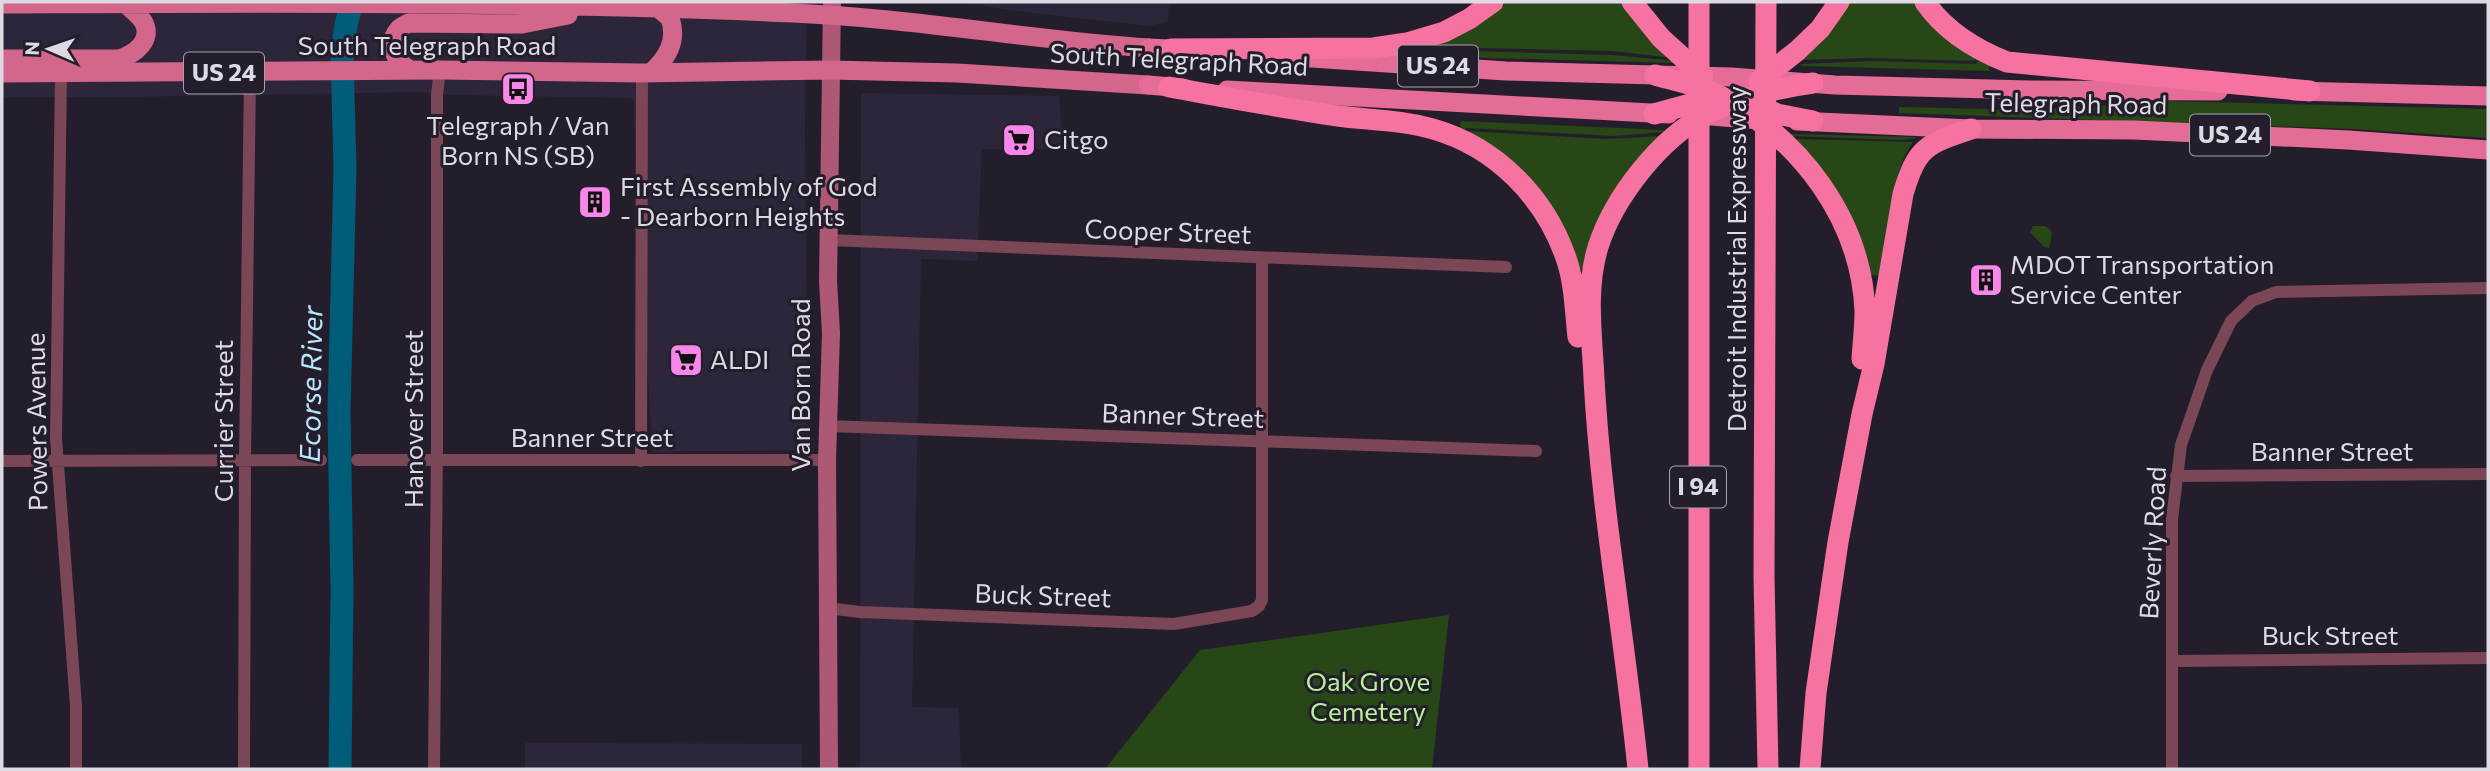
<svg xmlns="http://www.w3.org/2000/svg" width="2490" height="771" font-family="Commissioner,sans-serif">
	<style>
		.built { fill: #2d2539 }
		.green { fill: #284717 }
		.water { fill: #005d79 }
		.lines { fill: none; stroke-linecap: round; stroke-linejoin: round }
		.river { stroke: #005d79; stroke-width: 23 }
		.minor { stroke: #7b4656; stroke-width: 12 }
		.secondary { stroke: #ad5874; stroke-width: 18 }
		.primary { stroke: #d3668b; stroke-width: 19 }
		.trunk { stroke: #e46c96; stroke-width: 19 }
		.motorway { stroke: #f672a0; stroke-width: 21 }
		.labels { text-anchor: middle; stroke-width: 6; stroke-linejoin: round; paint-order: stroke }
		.shield { fill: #241e2c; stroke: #a6a2ac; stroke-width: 2 }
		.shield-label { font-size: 24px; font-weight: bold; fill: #dddae3 }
		.street-label { font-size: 26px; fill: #dddae3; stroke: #241e2c }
		.poi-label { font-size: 26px; fill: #dddae3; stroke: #241e2c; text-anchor: start }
		.park-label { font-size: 26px; fill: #b4f396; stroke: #241e2c }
		.water-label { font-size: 28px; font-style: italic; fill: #b8e6fa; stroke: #241e2c }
	</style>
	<rect width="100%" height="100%" fill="#241e2c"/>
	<path class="built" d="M2 2H807L805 130 808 450 652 452 633 98 446 95 420 92 129 97H2Z
		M959 2H1169L1168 22 1148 26 1016 11Z
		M861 93 1059 96 1064 149H982L977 261 921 259 912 707 959 708 961 769H860Z
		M525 743 802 744V769H525Z"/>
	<path class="green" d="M1502 2H1622L1673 58 1613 51 1433 47 1432 43Z
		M1850 2H1918L1976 56 1974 61 1868 58 1800 60 1841 17Z
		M1427 44 1430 50 1613 55 1676 61 1672 63 1424 56 1422 49Z
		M1979 57 1990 62 1989 71 1803 66 1799 64 1874 61 1976 64Z
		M2163 101 2488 109V138L2354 129 1899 113V107L2033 110Z
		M1461 121 1663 130 1664 132 1613 136 1466 128 1462 134 1459 131Z
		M1468 131 1605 139 1663 136 1582 269 1576 268 1566 239 1466 135Z
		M1789 134 1915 137 1916 138 1904 140 1790 136Z
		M1794 139 1913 142 1905 155 1899 171 1880 276 1871 275C1860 221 1831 179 1794 139Z
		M2033 226H2044L2050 229 2052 234 2049 248 2044 247 2030 232Z
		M1449 615 1432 769H1105L1200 650Z"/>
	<path class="water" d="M338 24H350L345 54H331Z"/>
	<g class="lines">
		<path class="river" d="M340 769 342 590 339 413 345 168 342 55 346 25 352 2"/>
		<path class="minor" d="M61 73 56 438 76 706V769
			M829 240 1506 267
			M828 426 1536 451
			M357 460H827
			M2 461 321 460
			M641 461 642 73
			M2176 476 2488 474
			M827 608 860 612 1174 624 1252 611 1259 606 1262 600V258
			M2172 661 2488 658
			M244 769 245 460 250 73
			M434 769 437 446V94L440 70
			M2172 769V519L2181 445 2207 370 2231 321 2252 301 2276 292 2488 288"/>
		<path class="secondary" d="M829 769 827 460 831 333 828 281 832 2"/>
		<path class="primary" d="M2 4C265 3 530 1 793 13 912 18 1030 40 1149 48
			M2 59H119C135 54 154 40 143 21 139 15 131 9 126 4
			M410 70C391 60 384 32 409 23L522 24 568 15
			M2 73 440 70 642 73 831 70 957 73 1148 85
			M651 73C667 58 678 41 670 18L658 8"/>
		<path class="trunk" d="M1149 48 1187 50
			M1297 57 1506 71 1731 77 1835 85 2030 90 2218 91
			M1148 85 1183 88
			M1227 90 1669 114
			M2294 91 2488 96
			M1699 115 1760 120
			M1797 121 1971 129 2134 130 2348 140 2488 150"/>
		<path class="motorway" d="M1632 2 1661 38 1703 76
			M1766 2 1764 577 1768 769
			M1925 2C1945 31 1974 49 2007 62L2310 91
			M1171 49 1373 48 1407 43 1444 32 1469 19 1493 2
			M1655 75C1677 81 1702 86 1722 97 1800 140 1861 218 1865 311 1865 327 1863 343 1862 359
			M1759 81 1797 51 1820 29 1839 2
			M1169 87C1225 97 1282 108 1338 116 1370 120 1402 120 1433 129 1496 147 1545 197 1566 258 1575 283 1575 312 1578 337
			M1756 104 1777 114 1813 121
			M1654 114 1709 99
			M1638 769C1625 639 1601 509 1594 379 1592 335 1585 290 1598 247 1614 197 1660 138 1707 114 1741 97 1776 88 1813 83
			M1699 769V2
			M1810 769 1816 693 1838 542 1862 414 1874 364 1903 194C1917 147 1926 144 1971 129"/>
	</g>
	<defs>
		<g id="bus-square" transform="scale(1.75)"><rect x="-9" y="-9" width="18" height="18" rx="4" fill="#f987e9" stroke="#241e2c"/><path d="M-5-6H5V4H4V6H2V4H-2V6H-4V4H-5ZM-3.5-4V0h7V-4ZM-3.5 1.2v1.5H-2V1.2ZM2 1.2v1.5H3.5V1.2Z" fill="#111"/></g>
		<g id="supermarket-square" transform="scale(1.75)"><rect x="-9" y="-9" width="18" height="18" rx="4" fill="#f987e9" stroke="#241e2c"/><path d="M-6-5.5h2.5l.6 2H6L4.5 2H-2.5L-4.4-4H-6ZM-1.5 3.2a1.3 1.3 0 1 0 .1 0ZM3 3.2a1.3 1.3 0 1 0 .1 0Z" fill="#111"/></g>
		<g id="building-square" transform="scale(1.75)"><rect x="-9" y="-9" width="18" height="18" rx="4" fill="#f987e9" stroke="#241e2c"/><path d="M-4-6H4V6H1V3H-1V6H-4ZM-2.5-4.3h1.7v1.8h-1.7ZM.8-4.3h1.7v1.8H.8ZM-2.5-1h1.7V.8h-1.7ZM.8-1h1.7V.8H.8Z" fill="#111"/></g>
	</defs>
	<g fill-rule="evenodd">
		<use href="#bus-square" x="518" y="89"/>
		<use href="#supermarket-square" x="1019" y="140"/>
		<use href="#building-square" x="595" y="202"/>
		<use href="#building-square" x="1986" y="280"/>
		<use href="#supermarket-square" x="686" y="360"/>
	</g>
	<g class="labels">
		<g class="shield">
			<rect x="1398" y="45.5" width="80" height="41" rx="5"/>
			<rect x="184" y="52.5" width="80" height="41" rx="5"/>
			<rect x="2190" y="114.5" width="80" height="41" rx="5"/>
			<rect x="1670" y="466.5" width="56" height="41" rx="5"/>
		</g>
		<g class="shield-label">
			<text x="1438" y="74">US 24</text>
			<text x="224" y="81">US 24</text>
			<text x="2230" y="143">US 24</text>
			<text x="1698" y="495">I 94</text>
		</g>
		<g class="street-label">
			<text x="427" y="55">South Telegraph Road</text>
			<text transform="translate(1179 60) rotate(3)" y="9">South Telegraph Road</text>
			<text transform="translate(2076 104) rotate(1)" y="9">Telegraph Road</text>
			<text transform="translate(1168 232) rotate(2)" y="9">Cooper Street</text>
			<text transform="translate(1737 259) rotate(-90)" y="9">Detroit Industrial Expressway</text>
			<text transform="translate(801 385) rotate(-90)" y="9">Van Born Road</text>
			<text transform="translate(1183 416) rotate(2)" y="9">Banner Street</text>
			<text transform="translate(414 419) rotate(-90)" y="9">Hanover Street</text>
			<text transform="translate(224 421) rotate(-90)" y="9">Currier Street</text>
			<text transform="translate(37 422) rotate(-91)" y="9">Powers Avenue</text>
			<text x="592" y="447">Banner Street</text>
			<text x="2332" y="461">Banner Street</text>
			<text transform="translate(2153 543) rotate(-87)" y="9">Beverly Road</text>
			<text transform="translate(1043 596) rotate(2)" y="9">Buck Street</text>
			<text x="2330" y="645">Buck Street</text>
		</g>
		<g class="poi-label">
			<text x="518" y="135" text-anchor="middle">Telegraph / Van<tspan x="518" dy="30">Born NS (SB)</tspan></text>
			<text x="1044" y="149">Citgo</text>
			<text x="620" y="196">First Assembly of God<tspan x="620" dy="30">- Dearborn Heights</tspan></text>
			<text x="2010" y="274">MDOT Transportation<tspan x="2010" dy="30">Service Center</tspan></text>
			<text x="710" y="369">ALDI</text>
		</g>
		<g class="park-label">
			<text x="1368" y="691">Oak Grove<tspan x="1368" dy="30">Cemetery</tspan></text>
		</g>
		<g class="water-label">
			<text transform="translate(311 384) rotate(-89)" y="10">Ecorse River</text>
		</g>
	</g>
	<rect width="2490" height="771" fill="none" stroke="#dddae3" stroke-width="7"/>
	<g transform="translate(49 49) rotate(272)" stroke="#241e2c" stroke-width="5" paint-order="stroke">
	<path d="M0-5L12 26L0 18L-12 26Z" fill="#dddae3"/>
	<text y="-10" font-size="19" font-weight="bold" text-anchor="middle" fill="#dddae3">N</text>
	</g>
</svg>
